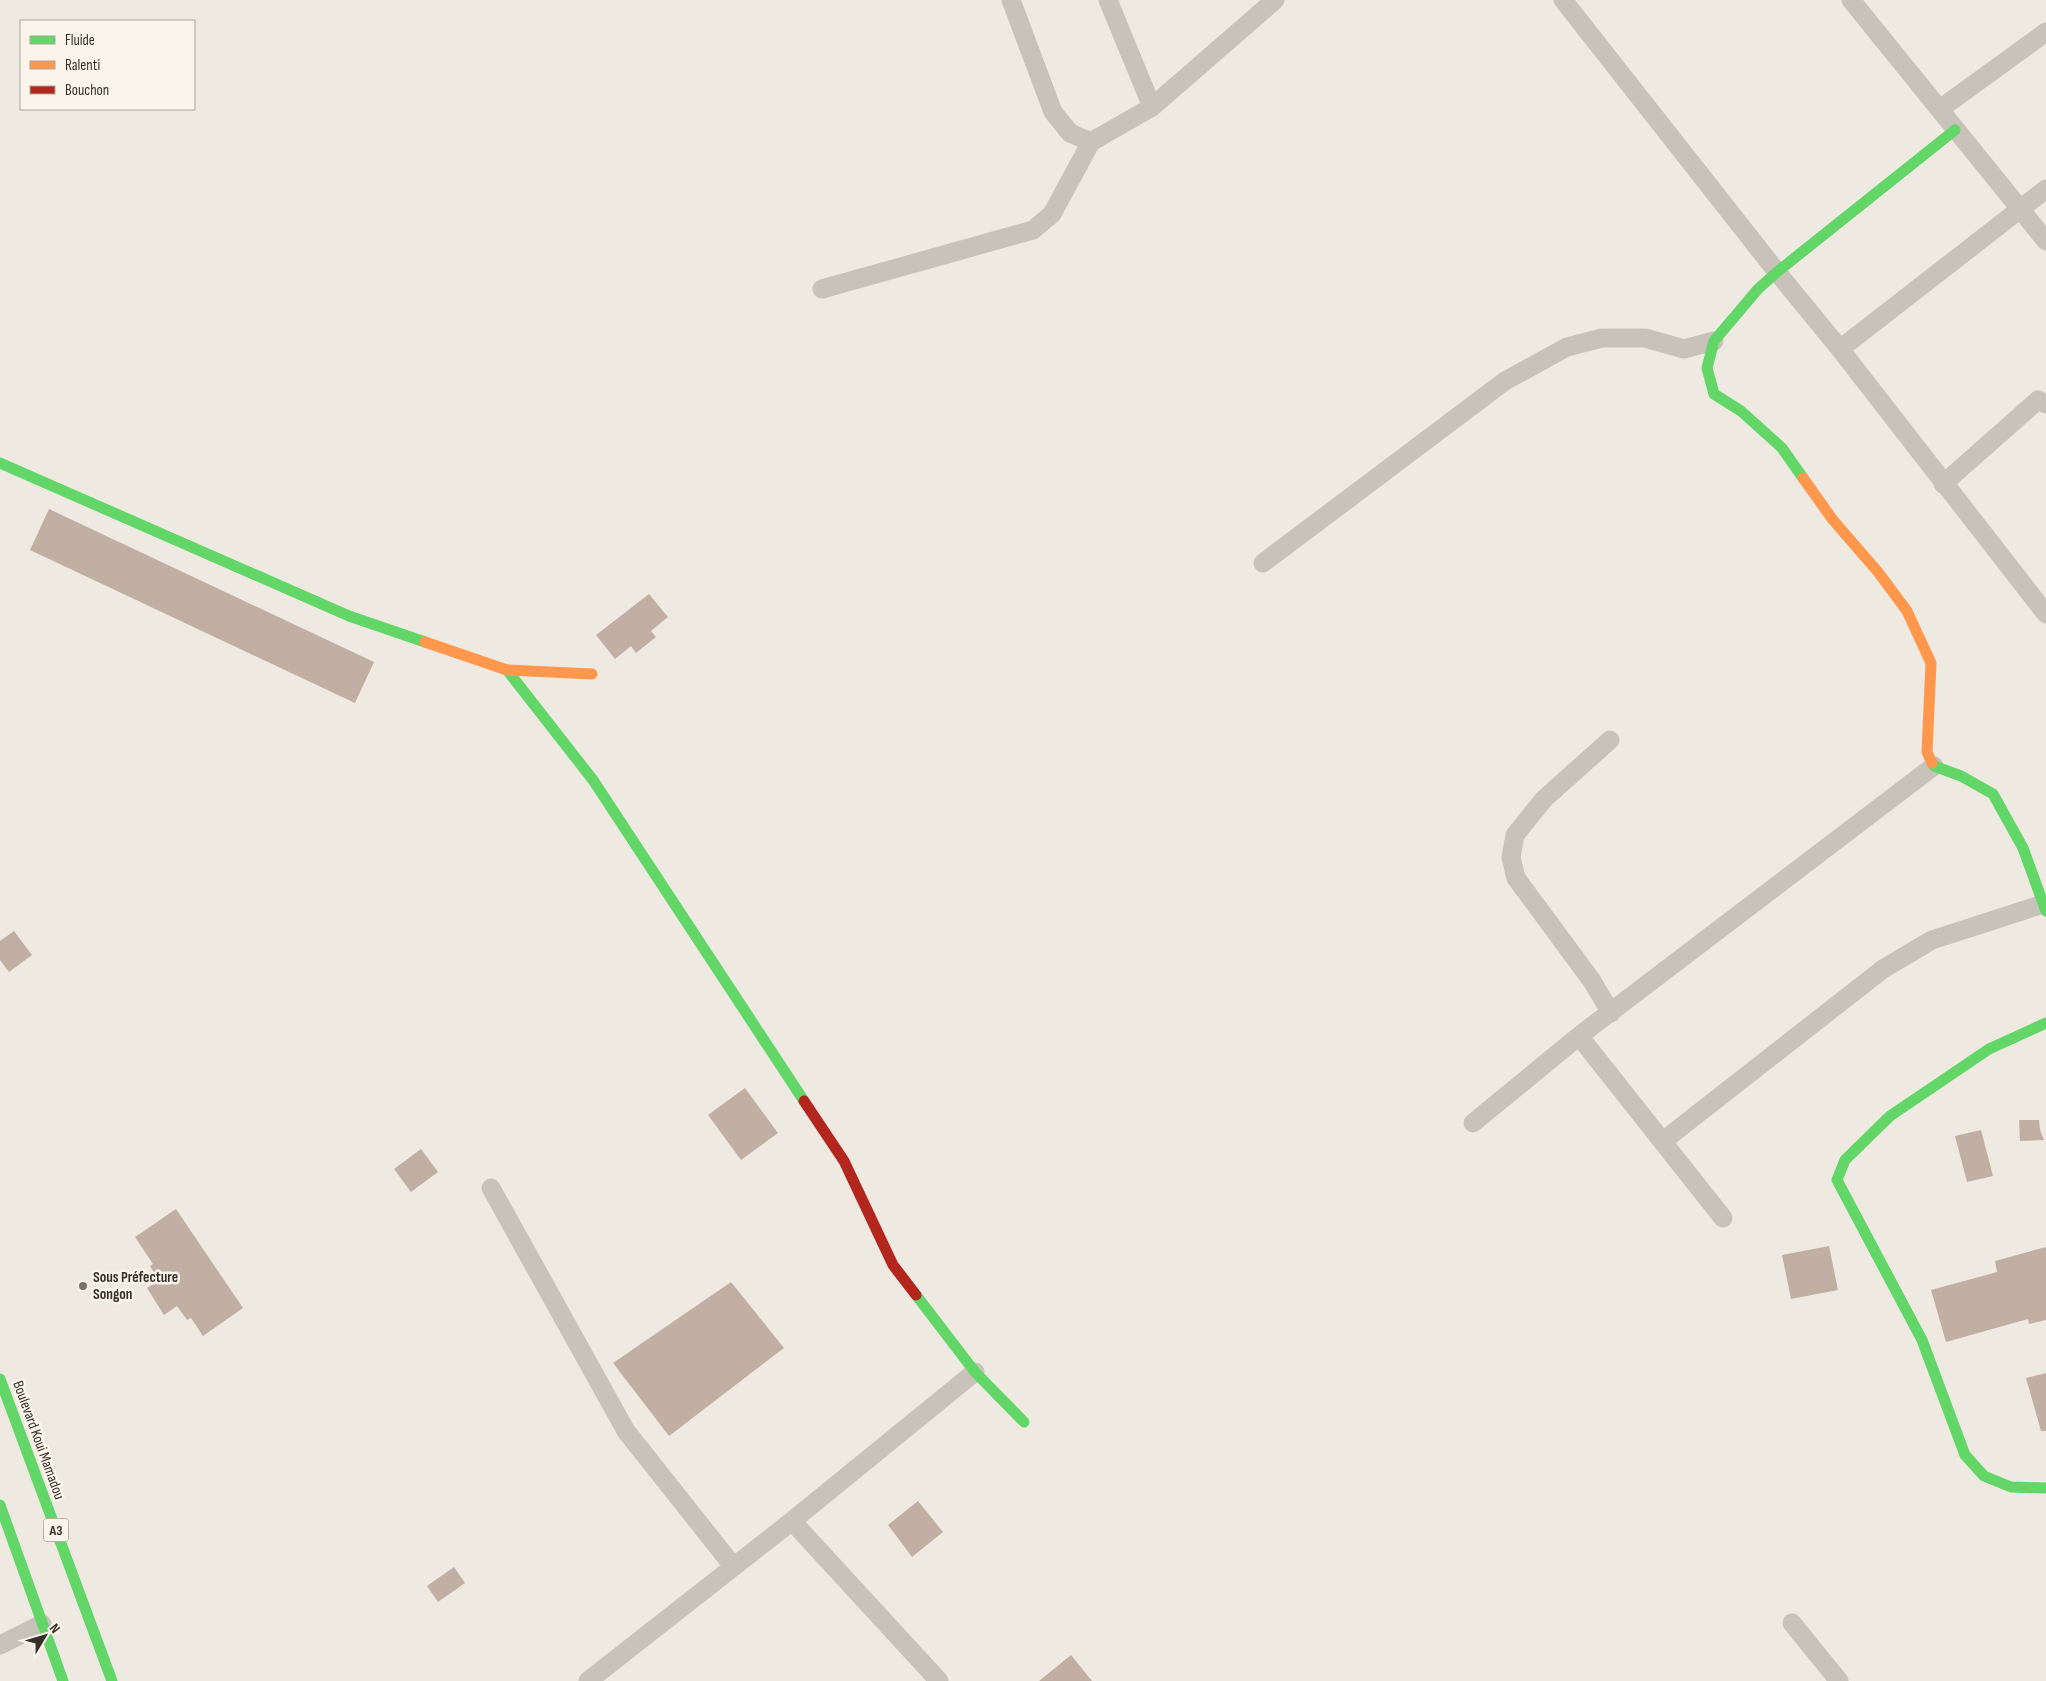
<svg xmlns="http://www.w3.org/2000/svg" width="2046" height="1681" font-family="'Sofia Sans Condensed',sans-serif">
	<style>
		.building { fill: #c2afa3 }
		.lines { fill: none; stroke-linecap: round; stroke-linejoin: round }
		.street { stroke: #c8c2bb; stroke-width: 19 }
		.fast { stroke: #63d668; stroke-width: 11 }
		.slow { stroke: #ff974d; stroke-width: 11 }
		.jam { stroke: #b3261e; stroke-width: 11 }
		.poi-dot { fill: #78706a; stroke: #faf4ea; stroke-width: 2 }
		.labels { text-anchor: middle; stroke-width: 5; stroke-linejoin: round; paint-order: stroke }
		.shield { fill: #faf4ea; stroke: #726a63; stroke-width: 1 }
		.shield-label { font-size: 14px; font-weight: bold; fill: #382f29 }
		.poi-label { font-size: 15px; font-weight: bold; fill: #382f29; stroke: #faf4ea; text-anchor: start }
		.street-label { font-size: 15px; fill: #382f29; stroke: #faf4ea }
	</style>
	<rect width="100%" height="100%" fill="#eeeae2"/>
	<path class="building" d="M49 509 374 662 355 703 30 550Z
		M649 594 668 617 651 631 656 637 636 653 631 646 615 659 596 635Z
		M14 931 32 955 9 972 0 960V941Z
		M745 1088 778 1133 741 1160 708 1115Z
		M2019 1120H2039L2040 1130 2044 1140 2020 1141Z
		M1981 1130 1993 1176 1967 1182 1955 1136Z
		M421 1149 438 1172 411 1192 394 1169Z
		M176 1209 243 1308 203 1336 191 1318 187 1320 177 1306 164 1315 147 1288 159 1280 150 1266 153 1264 135 1237Z
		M1829 1246 1838 1290 1791 1299 1782 1255Z
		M2046 1247V1320L2029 1324 2028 1319 1946 1342 1931 1290 1997 1272 1995 1261Z
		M731 1282 784 1348 669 1436 613 1363Z
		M2046 1373V1431H2041L2026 1378Z
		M918 1501 943 1532 912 1557 888 1525Z
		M454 1567 465 1583 438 1602 427 1586Z
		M1071 1655 1092 1681H1039Z"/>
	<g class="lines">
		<path class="street" d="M1011 0 1053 112 1070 133 1091 142 1152 107 1275 0
			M1108 0 1152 107
			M1563 0 1777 272 1840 349 2046 614
			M1851 0 2046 241
			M1940 109 2046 32
			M822 289 1033 230 1052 214 1091 142
			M1840 349 2046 189
			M1943 484 2038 400 2046 404
			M1263 563 1505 381 1567 347 1602 338H1645L1684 349 1714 341
			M1610 740 1544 799 1515 835 1511 857 1516 878 1592 981 1611 1013
			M1579 1036 1723 1218
			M1473 1123 1579 1036 1934 766
			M1663 1141 1883 969 1932 940 2043 904
			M491 1188 626 1431 733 1566
			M792 1521 939 1681
			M1792 1623 1839 1681
			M0 1645 42 1624
			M588 1681 792 1521 975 1372"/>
		<path class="fast" d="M0 463 349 616 425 642
			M1803 478 1782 448 1741 411 1714 394 1707 368 1714 341 1758 289 1777 272 1955 130
			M507 670 593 780 804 1101
			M1932 763 1934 766 1961 776 1993 794 2023 848 2046 911
			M2046 1023 1989 1049 1890 1116 1845 1160 1837 1180 1922 1340 1965 1455 1984 1476 2011 1487 2046 1488
			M916 1295 975 1372 1024 1422
			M0 1379 112 1681
			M0 1505 63 1681"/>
		<path class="slow" d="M1803 478 1833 520 1878 572 1907 611 1931 663 1927 752 1932 763
			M425 642 507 670 592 674"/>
		<path class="jam" d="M804 1101 844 1161 893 1265 916 1295"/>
	</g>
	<circle class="poi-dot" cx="83" cy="1286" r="5"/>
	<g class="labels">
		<rect class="shield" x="43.5" y="1518.5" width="25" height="23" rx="4"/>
		<g class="shield-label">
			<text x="56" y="1535">A3</text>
		</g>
		<g class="poi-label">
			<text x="93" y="1282">Sous Préfecture<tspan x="93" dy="17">Songon</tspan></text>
		</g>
		<g class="street-label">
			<text transform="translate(39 1440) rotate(70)" y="5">Boulevard Koui Mamadou</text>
		</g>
	</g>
	<rect x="20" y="20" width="175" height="90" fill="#faf4ea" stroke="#aca59d"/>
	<rect x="30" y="36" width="25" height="8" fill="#63d668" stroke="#aca59d"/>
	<text x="65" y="45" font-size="15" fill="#382f29">Fluide</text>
	<rect x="30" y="61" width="25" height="8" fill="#ff974d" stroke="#aca59d"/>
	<text x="65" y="70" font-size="15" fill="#382f29">Ralenti</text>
	<rect x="30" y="86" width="25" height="8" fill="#b3261e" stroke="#aca59d"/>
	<text x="65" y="95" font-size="15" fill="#382f29">Bouchon</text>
	<g transform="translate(45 1636) rotate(52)" stroke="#faf4ea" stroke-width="4" paint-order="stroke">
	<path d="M0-4L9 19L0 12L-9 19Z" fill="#382f29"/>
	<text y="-8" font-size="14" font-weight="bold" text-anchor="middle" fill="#382f29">N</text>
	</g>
</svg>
